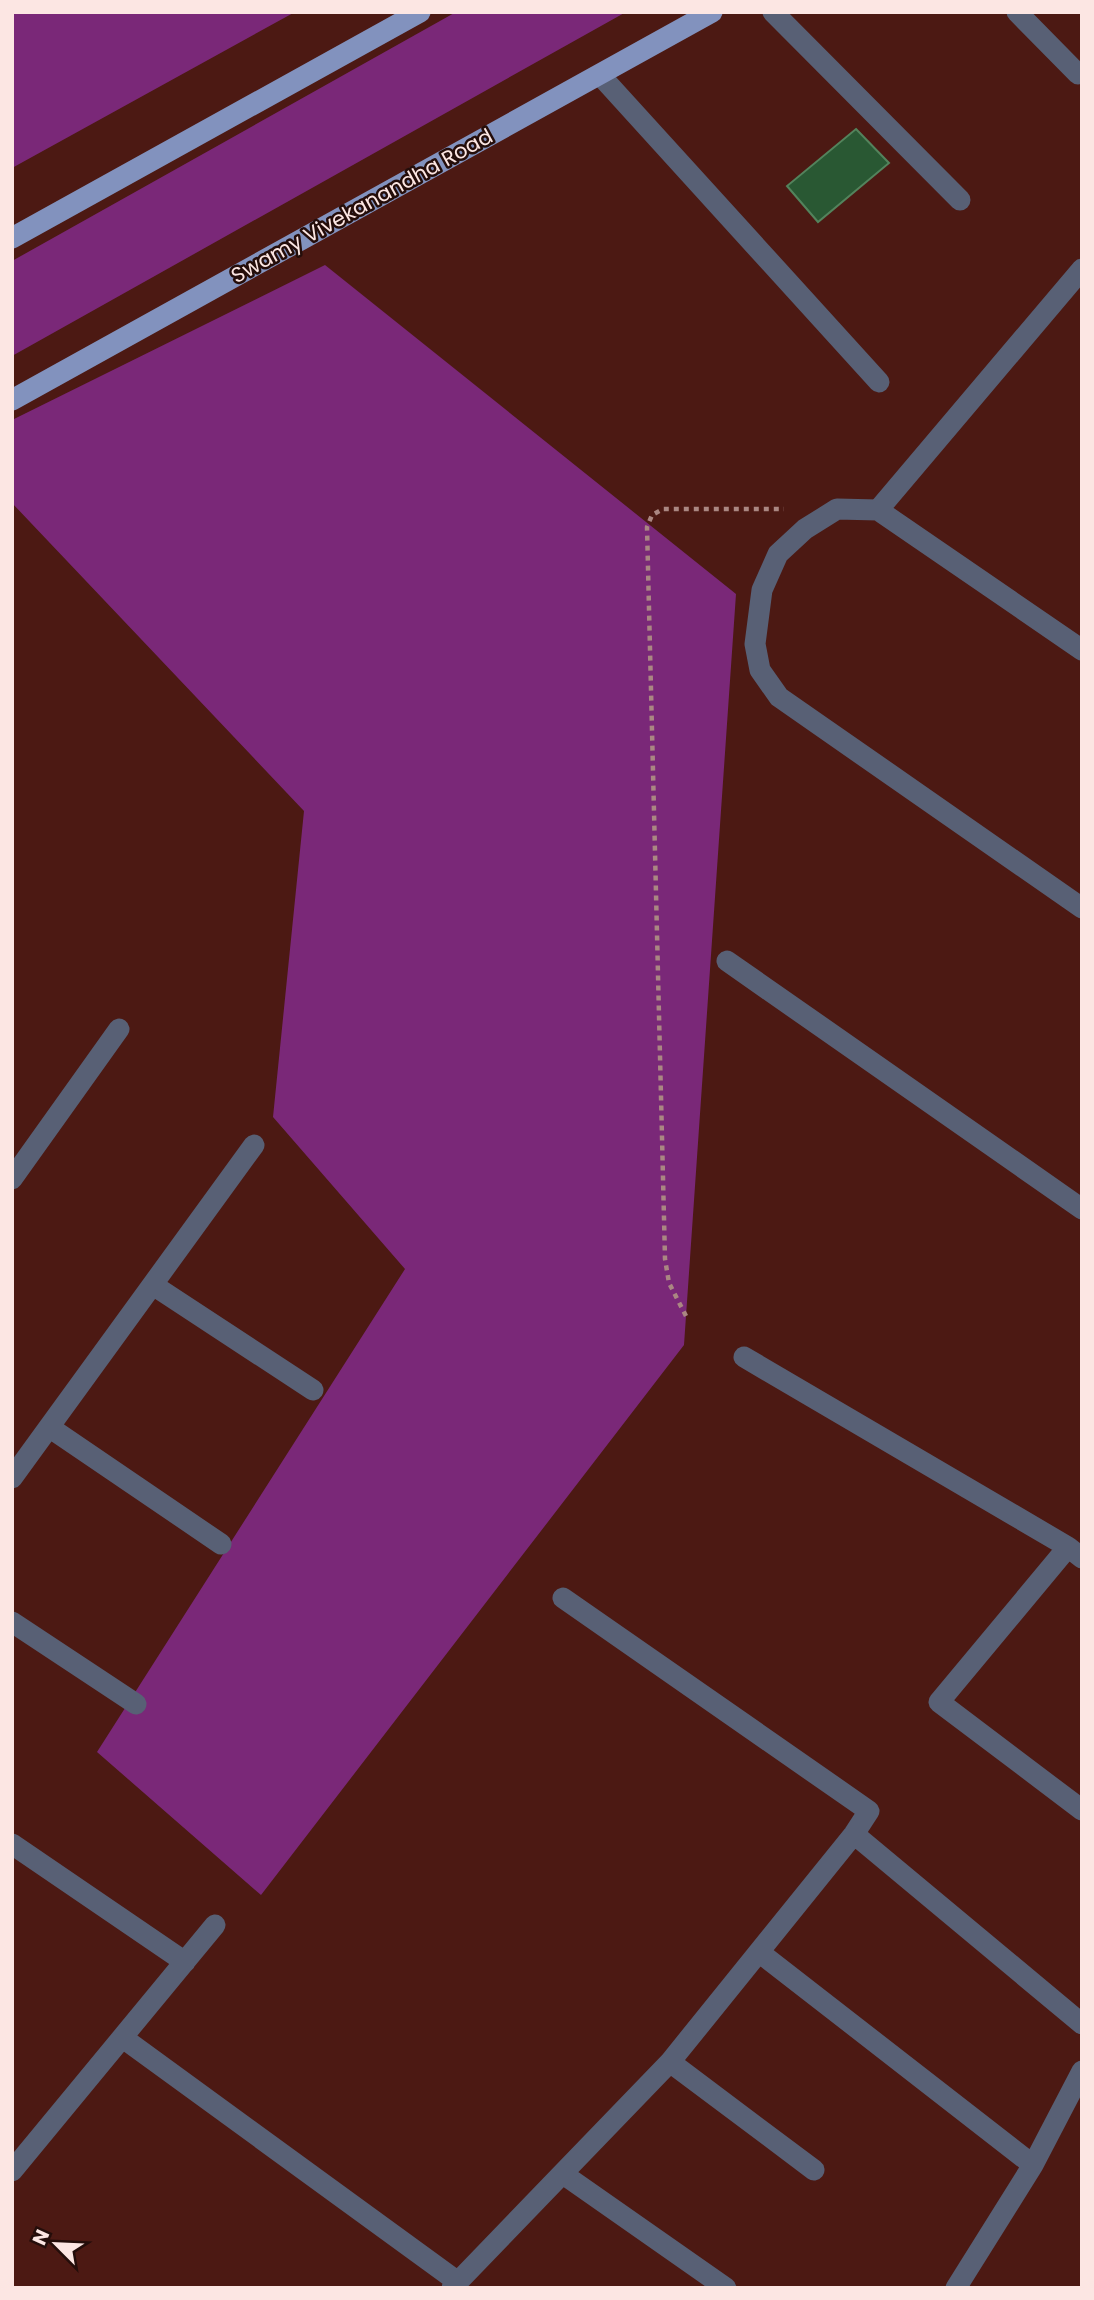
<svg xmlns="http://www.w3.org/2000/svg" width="1094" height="2300" viewBox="0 0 1094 2300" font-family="Poppins,sans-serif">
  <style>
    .green { fill: #7a2878 }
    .building { fill: #295833; stroke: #53835c; stroke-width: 2 }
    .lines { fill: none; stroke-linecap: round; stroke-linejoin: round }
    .path { stroke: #aa8782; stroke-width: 4.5; stroke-dasharray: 5 5; stroke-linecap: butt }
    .minor { stroke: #586075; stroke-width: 21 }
    .major { stroke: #8292be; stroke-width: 21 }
    .labels { text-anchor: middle; stroke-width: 5; stroke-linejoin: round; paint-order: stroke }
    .street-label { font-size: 21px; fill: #fce6e3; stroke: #240d0a }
  </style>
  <rect width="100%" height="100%" fill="#4c1913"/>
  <!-- green -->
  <path class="green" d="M12,12H295L12,168Z
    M456,12H626L12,356V261Z
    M325,265L736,594L684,1345L261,1895L97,1752L405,1269L273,1117L304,811L12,503V420Z"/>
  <!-- building -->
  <path class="building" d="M856,129L889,163L818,222L787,186Z"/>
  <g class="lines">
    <!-- path -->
    <path class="path" d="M686,1316L669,1283L665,1259L647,527L652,515L663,509H784"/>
    <!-- minor -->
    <path class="minor" d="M773,12L960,200
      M1017,12L1078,74
      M600,75L879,382
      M1082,269L878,510L1082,650
      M878,510L837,509L805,529L778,554L762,590L755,644L760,670L779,697L1082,908
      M727,961L1082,1209
      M12,1179L119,1029
      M153,1285L313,1390
      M744,1357L1068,1547L1082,1558
      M49,1427L221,1544
      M12,1478L254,1145
      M1068,1547L939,1702L1082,1810
      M12,1622L136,1704
      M854,1834L1082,2024
      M12,1844L185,1962
      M759,1952L1033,2165
      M123,2038L458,2282
      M670,2062L814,2170
      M12,2171L215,1925
      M563,2174L726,2288
      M452,2288L670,2062L854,1834L869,1811L563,1598
      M956,2288L1033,2165L1082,2071"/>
    <!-- major -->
    <path class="major" d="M12,238L420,12
      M12,400L712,12"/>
  </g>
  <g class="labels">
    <!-- street labels -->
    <g class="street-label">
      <text transform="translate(362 206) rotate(-29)" y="7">Swamy Vivekanandha Road</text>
    </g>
  </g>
  <!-- border -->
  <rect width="1094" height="2300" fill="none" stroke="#fce6e3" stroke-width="28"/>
  <!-- north arrow -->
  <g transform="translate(56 2244) rotate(294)" stroke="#240d0a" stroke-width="5" paint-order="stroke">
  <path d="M0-5L12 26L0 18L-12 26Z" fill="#fce6e3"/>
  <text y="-10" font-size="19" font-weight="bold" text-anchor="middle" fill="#fce6e3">N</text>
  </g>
</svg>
